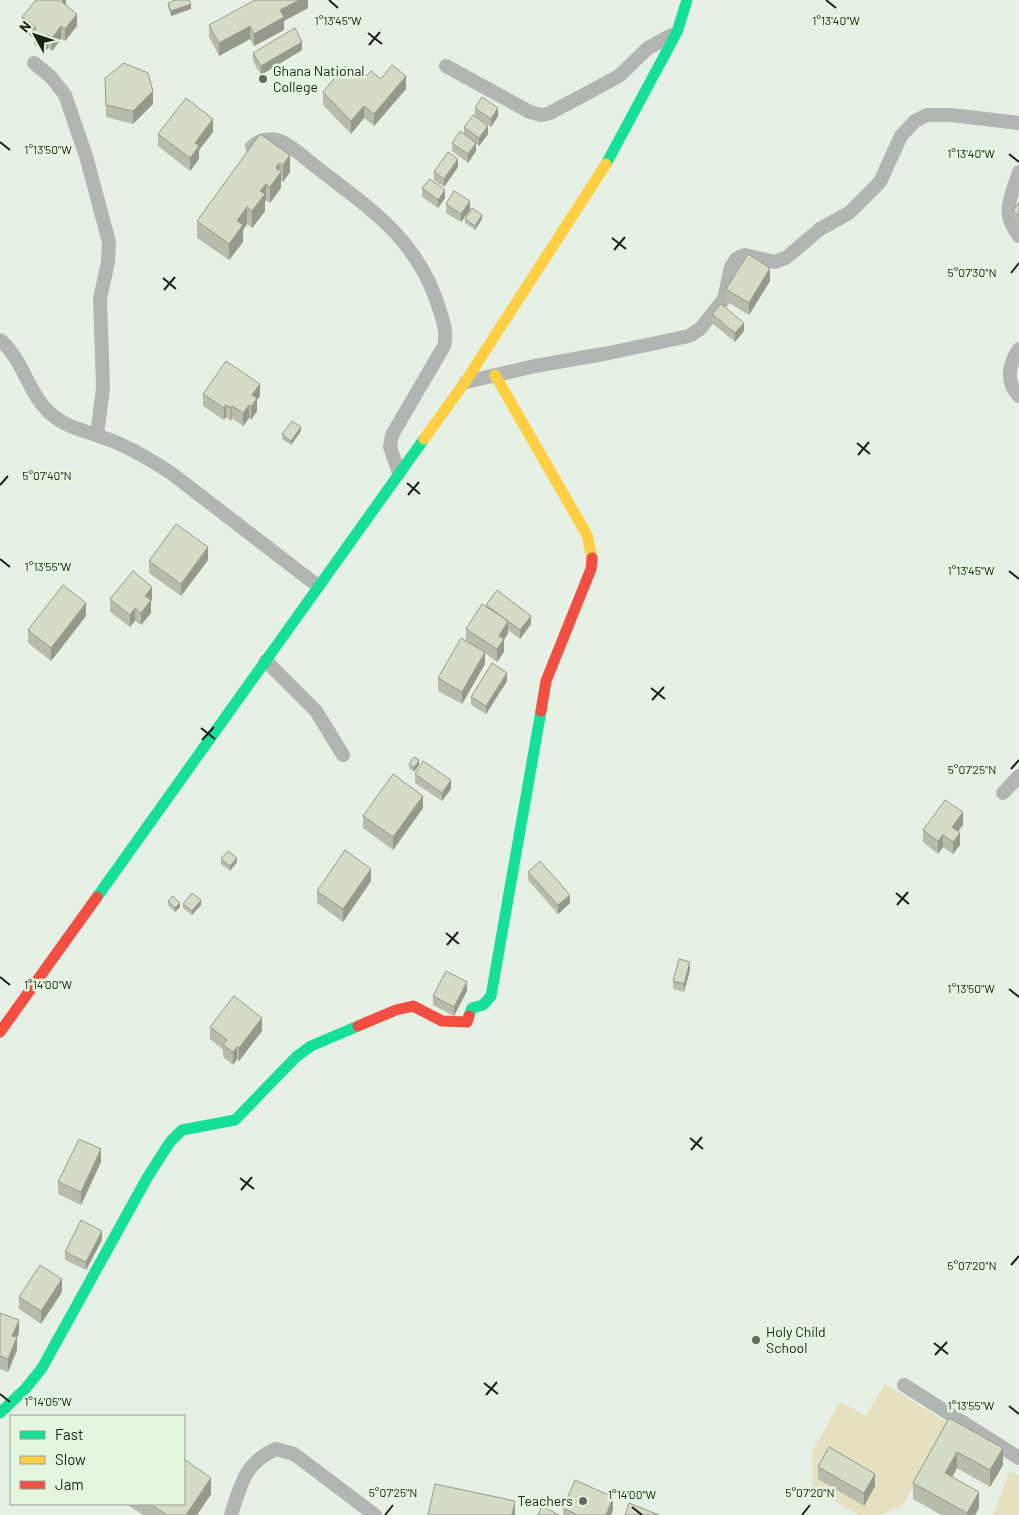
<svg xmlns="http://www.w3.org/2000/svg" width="1019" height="1515" viewBox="0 0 1019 1515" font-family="Barlow,sans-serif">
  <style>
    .green { fill: #e5e1c0 }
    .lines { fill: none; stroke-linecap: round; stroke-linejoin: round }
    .street { stroke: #b2b6b3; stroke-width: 14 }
    .fast { stroke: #16e098; stroke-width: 11 }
    .slow { stroke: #ffcf43; stroke-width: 11 }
    .jam { stroke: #f24e42; stroke-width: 11 }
    .wall { fill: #b7bdaa }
    .shaded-wall { fill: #959a8b }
    .building { fill: #d5dcc6; stroke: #959a8b }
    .ticks { fill: none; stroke: #1c2219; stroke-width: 2 }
    .poi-dot { fill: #636a60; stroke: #e5f6de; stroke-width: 2 }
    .labels { text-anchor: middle; stroke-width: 5; stroke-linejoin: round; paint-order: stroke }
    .poi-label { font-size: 14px; fill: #1c2219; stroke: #e5f6de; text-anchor: start }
    .ticks-label { font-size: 12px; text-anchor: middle; fill: #1c2219; stroke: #e5f6de; stroke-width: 5; stroke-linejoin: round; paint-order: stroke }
  </style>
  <rect width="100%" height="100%" fill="#e7f0e4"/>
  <!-- green -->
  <path class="green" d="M885,1384L949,1424L903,1505L882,1515H859L813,1489L812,1452L840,1402L866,1416Z
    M1010,1471L1019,1475V1515H993Z"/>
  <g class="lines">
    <!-- street -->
    <path class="street" d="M34,63L51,77L65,95L86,156L109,242L108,262L100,299L103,388L97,435
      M446,66L530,112L541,115L550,113L619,76L648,48L672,35
      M252,147C258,140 271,137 280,141C294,147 308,161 320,170C372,210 415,238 437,302C442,318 448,331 444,346L392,435L390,447L399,473
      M1019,172C1011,198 1000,212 1019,236
      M0,340C23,359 28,393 50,413C66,428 90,432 110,440C131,448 151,460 171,473L318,586
      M1019,349C1009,364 1005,382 1019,396
      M466,382L535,366L609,353L689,336L700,329L724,299L731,267L736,259L745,255L775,262L787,257L820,229L849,213L880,182L901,136L915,121L927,115H951L1019,123
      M266,661L316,711L343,755
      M1003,793L1019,776
      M904,1385L1019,1458
      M231,1515C241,1485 244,1463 276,1449L294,1454L375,1515"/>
    <!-- fast -->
    <path class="fast" d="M606,164L677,32L687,0
      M97,897L424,439
      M469,1016L472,1008L483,1005L491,996L541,711
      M0,1413L26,1388L42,1368L147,1178L170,1142L182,1130L235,1120L296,1057L311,1046L358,1026"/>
    <!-- slow -->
    <path class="slow" d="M495,375L587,535L592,558
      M424,439L465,382L606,164"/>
    <!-- jam -->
    <path class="jam" d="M541,711L546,681L591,569L592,558
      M358,1026L396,1010L413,1006L442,1021L467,1022L469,1016
      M0,1032L97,897"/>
  </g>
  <!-- wall -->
  <path class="wall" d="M66,0V5L77,26L65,41L61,39L52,51L48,48L44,52L34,44V39L22,29V17Z
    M308,0V8L284,21V30L254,46L250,39L219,56L209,37V25Z
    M168,3L191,9L171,16L168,7Z
    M302,50L261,75L253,61V53Z
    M356,75L381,79L406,89L374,126L364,118L351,134L323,105V92Z
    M105,78L153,104L133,124L106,117Z
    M475,108L498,116L491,127L477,118L488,134L479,146L476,144V151L468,163L452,151V143L464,134V127L475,116Z
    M213,132L199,150V159L190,171L158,146V134Z
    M260,134L290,172L283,182L281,181V188L270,203L266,200L265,202V211L252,228L247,224L243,230V242L229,260L197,238V221Z
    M458,167L444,187L434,180V172Z
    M422,188L445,198L438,208L422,197Z
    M1019,202V224L1013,220V211Z
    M446,204L470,210L461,222L446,213Z
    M465,219H482L475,230L465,223Z
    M770,281L749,315L726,301V289Z
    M712,314L744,331L735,342L712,323Z
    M203,394L260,396L257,400V411L251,420L249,418L243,426L232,418L231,421L226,417L224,420L203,406Z
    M301,431L291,445L282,439V434Z
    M208,560L181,596L149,573V561Z
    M110,599H152L151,601V613L141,625L135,621L130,627L110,612Z
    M486,605L531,624L520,639L508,630V633L504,640V652L497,662L485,653V664L462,704L438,691V678L466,641V629Z
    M86,616L51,661L28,643V630Z
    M507,681L486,714L471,705V697Z
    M409,764L419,765L414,772L409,768Z
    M415,774L451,789L442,801L415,783Z
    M423,808L393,850L363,828V816Z
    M963,825L958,831L960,845L953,854L943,847L938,854L923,842V830Z
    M221,859L237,862L230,871L221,864Z
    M528,872L570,903L558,914L528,880Z
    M371,881L343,922L317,903V891Z
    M168,901L180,907L175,912L168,905Z
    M183,904L201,905L192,915L183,908Z
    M690,970L684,992L673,989V981Z
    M467,991L454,1016L433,1005V996Z
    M210,1027L262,1031L239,1061L237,1059L233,1065L223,1057V1050L210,1039Z
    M101,1162L81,1205L58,1194V1182Z
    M102,1240L86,1270L65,1260V1252Z
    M62,1292L41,1324L19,1309V1297Z
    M0,1313L19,1333L17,1337V1350L8,1372L0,1369Z
    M949,1418L1003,1465L990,1487L957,1468L952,1477L979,1508L975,1515H941L913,1499V1483Z
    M818,1467L875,1486L864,1506L818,1479Z
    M211,1494L197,1515H143L126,1504H184Z
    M563,1508L613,1510L611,1515H563Z"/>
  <!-- shaded-wall -->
  <path class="shaded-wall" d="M64,0H66V10L62,2Z
    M299,0H308V8L284,21V30L254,46V34L280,10Z
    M191,4V9L171,16V11Z
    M77,14V26L65,41V29Z
    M61,26V39L52,51V38Z
    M250,26V39L219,56V43Z
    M48,35V48L44,52V39Z
    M302,42V50L261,75V66Z
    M406,76V89L374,126V114Z
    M153,91V104L133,124V111Z
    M364,106V118L351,134V121Z
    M498,108V116L491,127V119Z
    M213,119V132L199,150V159L190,171V158L195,143Z
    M488,126V134L479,146V138Z
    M476,143V151L468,163V154Z
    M290,155V172L283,182V165Z
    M458,159V167L444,187V179Z
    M279,163V174L281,172V188L270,203V187L276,168Z
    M266,184V200L265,202V211L252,228V211L260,191Z
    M445,190V198L438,208V200Z
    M470,201V210L461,222V214Z
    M247,207V224L243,230V242L229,260V244L237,221Z
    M482,215V219L475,230V226Z
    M770,268V281L749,315V303Z
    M744,323V331L735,342V333Z
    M260,384V396L257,400V411L251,420L252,395Z
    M226,405V417L224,420V408Z
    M249,405V418L243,426V413Z
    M232,406V418L231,421V408Z
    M301,427V431L291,445V441Z
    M208,547V560L181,596V584Z
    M152,587V599L151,601V613L141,625V613L145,596Z
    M86,603V616L51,661V648Z
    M135,608V621L130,627V615Z
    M531,616V624L520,639V630Z
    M508,621V633L504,640V652L497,662V649L499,636Z
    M485,652V664L462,704V692Z
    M507,673V681L486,714V706Z
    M419,760V765L414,772V768Z
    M451,780V789L442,801V793Z
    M423,796V808L393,850V837Z
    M963,812V825L952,839V827Z
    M960,833V845L953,854V842Z
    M943,835V847L938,854V841Z
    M237,858V862L230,871V866Z
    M371,869V881L343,922V909Z
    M570,895V903L558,914V905Z
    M201,900V905L192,915V911Z
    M180,903V907L175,912V908Z
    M690,962V970L684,992V984Z
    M467,982V991L454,1016V1007Z
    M262,1018V1031L239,1061V1048Z
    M237,1047V1059L233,1065V1052Z
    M101,1149V1162L81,1205V1192Z
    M102,1231V1240L86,1270V1262Z
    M62,1279V1292L41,1324V1311Z
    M19,1320V1333L12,1348V1336Z
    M17,1337V1350L8,1372V1359Z
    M1003,1448V1465L990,1487V1470Z
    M957,1452V1468L945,1490V1473Z
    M875,1474V1486L864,1506V1493Z
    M211,1478V1494L197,1515H186Z
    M979,1492V1508L975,1515H967V1513Z
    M613,1497V1510L611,1515H606Z
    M515,1501V1515H512Z"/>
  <!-- building -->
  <path class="building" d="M36,0H64L62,2L77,14L65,29L61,26L52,38L48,35L44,39L34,32L36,28L22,17Z
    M176,0H189L191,4L171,11L168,3Z
    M255,0H299L280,10L284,17L254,34L250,26L219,43L209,25Z
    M295,28L302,42L261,66L253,53Z
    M124,63L148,73L153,91L133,111L106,105L105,78Z
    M392,65L406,76L374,114L364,106L351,121L323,92L345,66L356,75L359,70L366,76L371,71L381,79Z
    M482,97L498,108L491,119L475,108Z
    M186,98L213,119L195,143L199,146L190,158L158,134Z
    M473,115L488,126L479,138L464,127Z
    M460,131L476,143L468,154L452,143Z
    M260,134L290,155L283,165L279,163L276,168L281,172L270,187L266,184L260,191L265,194L252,211L247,207L237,221L243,225L229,244L197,221Z
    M448,152L458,159L444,179L434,172Z
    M430,179L445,190L438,200L422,188Z
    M454,191L470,201L461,214L446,204Z
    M1019,202V216L1013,211Z
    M472,208L482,215L475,226L465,219Z
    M748,254L770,268L749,303L726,289Z
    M721,304L744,323L735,333L712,314Z
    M226,361L260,384L252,395L257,398L251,407L249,405L243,413L232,406L231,408L226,405L224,408L203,394Z
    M292,421L301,427L291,441L282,434Z
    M176,524L208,547L181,584L149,561Z
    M133,571L152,587L145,596L151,600L141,613L135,608L130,615L110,599Z
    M63,585L86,603L51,648L28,630Z
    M497,590L531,616L520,630L508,621L486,605Z
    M482,604L508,621L499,636L504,639L497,649L466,629Z
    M461,638L485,652L462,692L438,678Z
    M492,663L507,673L486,706L471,697Z
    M414,757L419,760L414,768L409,764Z
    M423,761L451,780L442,793L415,774Z
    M393,774L423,796L393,837L363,816Z
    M945,800L963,812L952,827L960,833L953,842L943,835L938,841L923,830Z
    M345,850L371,869L343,909L317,891Z
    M228,851L237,858L230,866L221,859Z
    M540,861L570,895L558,905L528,872Z
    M192,893L201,900L192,911L183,904Z
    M173,896L180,903L175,908L168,901Z
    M679,959L690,962L684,984L673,981Z
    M446,971L467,982L454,1007L433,996Z
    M234,996L262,1018L239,1048L237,1047L233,1052L223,1045L227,1040L210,1027Z
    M79,1139L101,1149L81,1192L58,1182Z
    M81,1220L102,1231L86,1262L65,1252Z
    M40,1265L62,1279L41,1311L19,1297Z
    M0,1313L19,1320L12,1336L17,1337L8,1359L0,1356Z
    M949,1418L1003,1448L990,1470L957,1452L945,1473L979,1492L967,1513L913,1483Z
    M829,1447L875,1474L864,1493L818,1467Z
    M184,1459L211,1478L186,1515H167L150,1504H184Z
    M575,1480L613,1497L606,1515H578L563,1508Z
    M435,1484L515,1501L512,1515H428Z
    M629,1503L659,1515H625Z
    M542,1506L559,1515H538Z"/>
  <!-- ticks -->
  <path class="ticks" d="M329,0L338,8M826,0L836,8M368,33L382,44M369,45L380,32M0,142L10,150M1009,154L1019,162M612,238L626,249M614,250L625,237M1011,273L1019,263M163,278L176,289M164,290L175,277M857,443L870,454M858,455L869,442M407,483L420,494M0,485L8,476M408,495L419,482M0,559L10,567M1009,571L1019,579M651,688L665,699M652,700L664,687M201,728L215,739M202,740L214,727M1011,769L1019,760M896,893L909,904M897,905L908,892M446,933L459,944M447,945L458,932M0,977L10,985M1009,989L1019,997M690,1138L703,1149M691,1150L702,1137M240,1178L254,1189M241,1190L252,1177M1011,1265L1019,1256M934,1343L948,1354M935,1355L947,1342M484,1383L498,1394M0,1394L10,1402M486,1395L497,1382M1009,1406L1019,1414M632,1507L642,1515M385,1515L393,1505M802,1515L810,1505"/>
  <!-- markers -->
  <g class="poi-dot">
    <circle cx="263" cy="79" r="5"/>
    <circle cx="756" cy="1340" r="5"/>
    <circle cx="583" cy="1501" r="5"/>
  </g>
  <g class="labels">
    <!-- poi labels -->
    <g class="poi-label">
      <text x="273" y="76">Ghana National<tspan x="273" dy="16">College</tspan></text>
      <text x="766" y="1337">Holy Child<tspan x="766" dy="16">School</tspan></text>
      <text x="573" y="1506" text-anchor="end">Teachers</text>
    </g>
  </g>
  <g class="ticks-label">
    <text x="836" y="25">1°13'40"W</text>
    <text x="338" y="25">1°13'45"W</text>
    <text x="48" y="154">1°13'50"W</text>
    <text x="971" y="158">1°13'40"W</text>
    <text x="972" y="277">5°07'30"N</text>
    <text x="47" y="480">5°07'40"N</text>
    <text x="48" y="571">1°13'55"W</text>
    <text x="971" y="575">1°13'45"W</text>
    <text x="972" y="774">5°07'25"N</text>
    <text x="48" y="989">1°14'00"W</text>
    <text x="971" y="993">1°13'50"W</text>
    <text x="972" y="1270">5°07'20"N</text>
    <text x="48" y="1406">1°14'05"W</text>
    <text x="971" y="1410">1°13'55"W</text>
    <text x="393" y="1497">5°07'25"N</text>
    <text x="810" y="1497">5°07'20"N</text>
    <text x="632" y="1499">1°14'00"W</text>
  </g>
  <!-- legend -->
  <rect x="10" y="1415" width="175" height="90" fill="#e5f6de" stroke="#95a18f"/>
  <rect x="20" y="1431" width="25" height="8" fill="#16e098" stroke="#95a18f"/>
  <text x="55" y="1440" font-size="15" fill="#1c2219">Fast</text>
  <rect x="20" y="1456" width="25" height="8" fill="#ffcf43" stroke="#95a18f"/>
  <text x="55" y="1465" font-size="15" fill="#1c2219">Slow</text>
  <rect x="20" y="1481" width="25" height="8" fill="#f24e42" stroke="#95a18f"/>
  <text x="55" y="1490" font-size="15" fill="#1c2219">Jam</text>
  <!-- north arrow -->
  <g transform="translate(35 35) rotate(310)" stroke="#e5f6de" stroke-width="4" paint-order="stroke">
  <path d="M0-4L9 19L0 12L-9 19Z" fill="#1c2219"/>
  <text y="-8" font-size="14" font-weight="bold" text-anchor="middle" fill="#1c2219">N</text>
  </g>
</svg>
